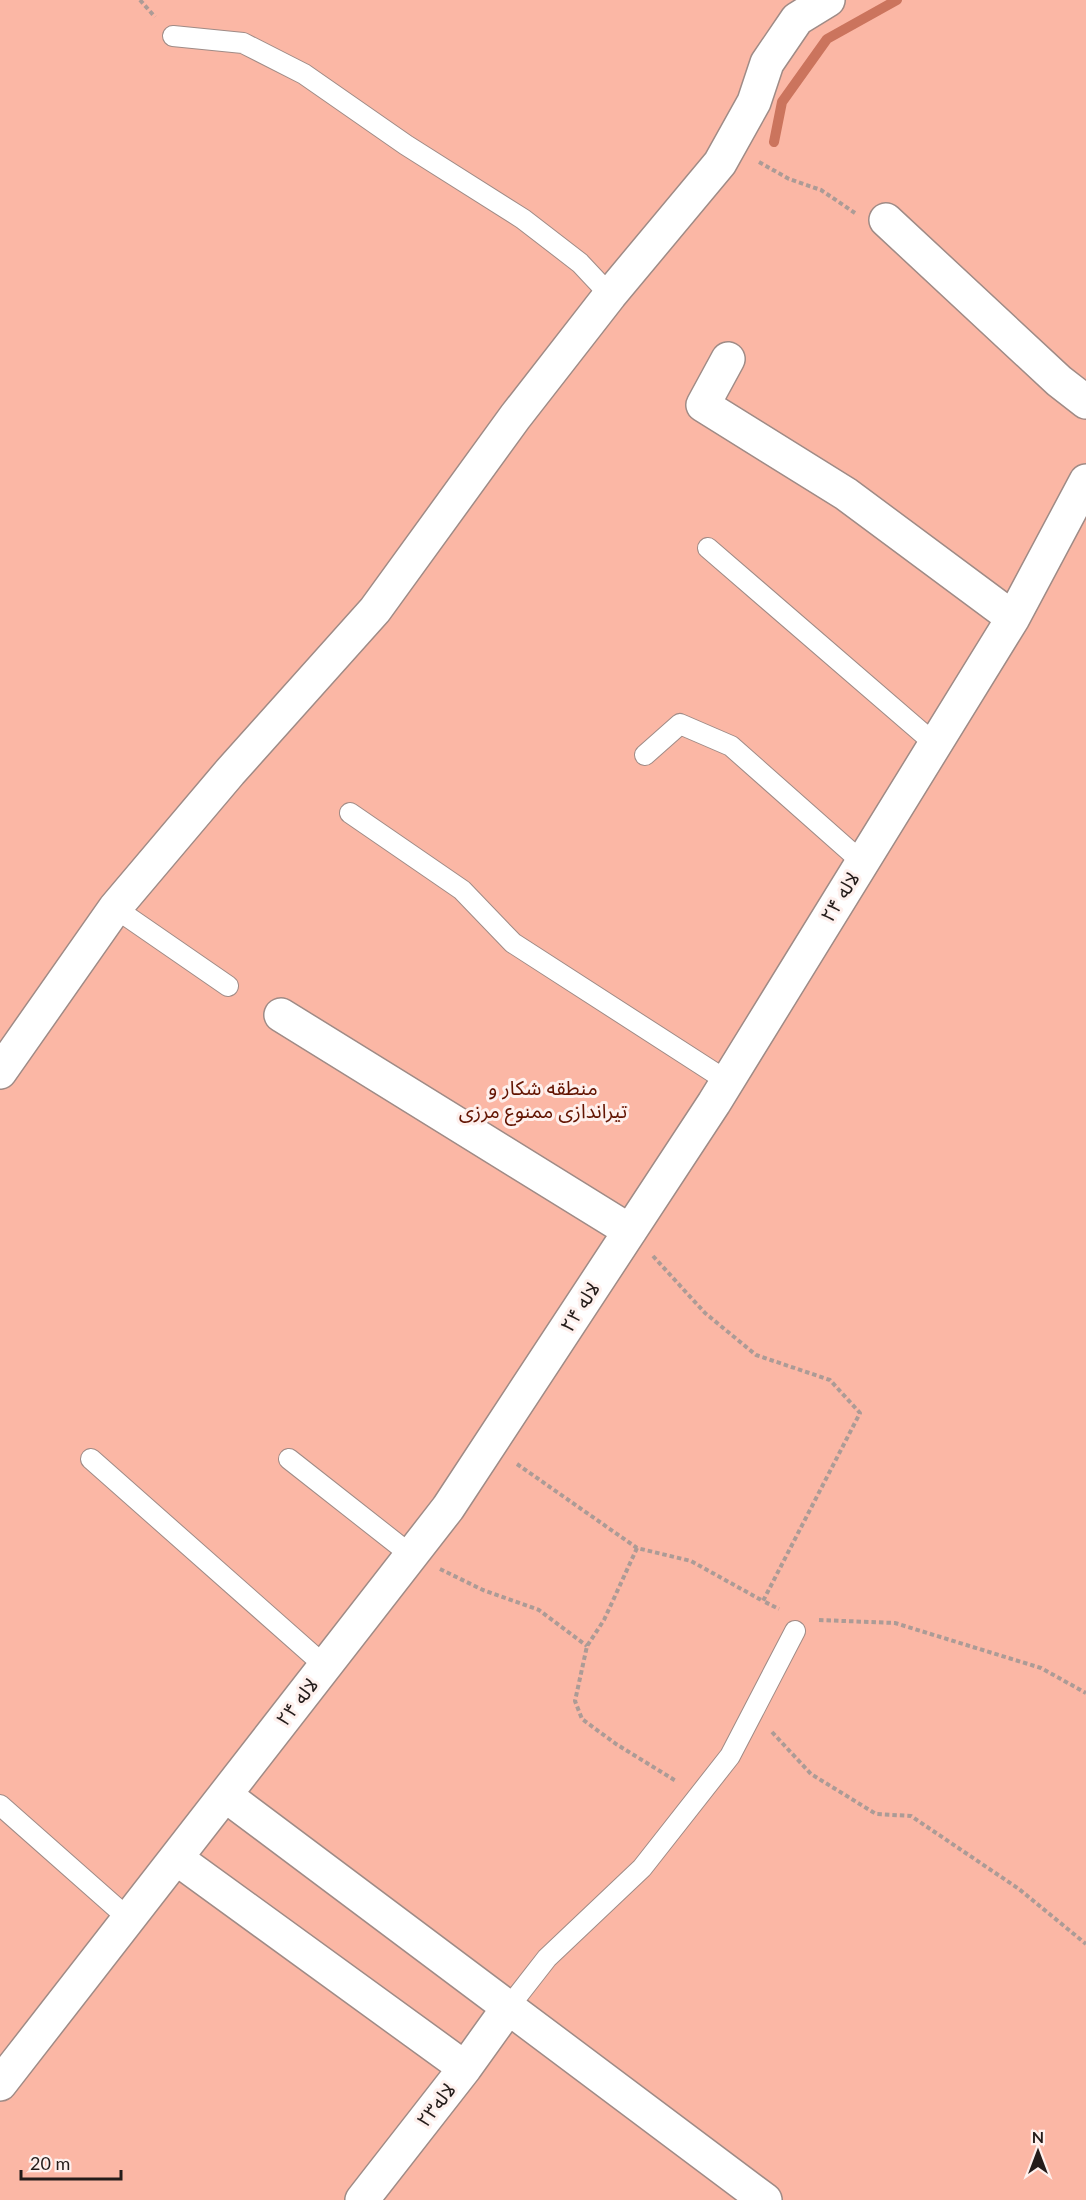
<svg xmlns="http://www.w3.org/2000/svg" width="1086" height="2200" viewBox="0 0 1086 2200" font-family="Lato,'Noto Sans Arabic',sans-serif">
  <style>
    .green { fill: #fbb7a5 }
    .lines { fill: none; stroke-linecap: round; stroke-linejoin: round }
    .stream { stroke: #cb745d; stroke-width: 10 }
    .service-casing { stroke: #9f8b86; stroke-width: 22 }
    .minor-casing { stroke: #9f8b86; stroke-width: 36 }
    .path { stroke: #ac9b96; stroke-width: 4; stroke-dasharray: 4.5 3; stroke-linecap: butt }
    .service { stroke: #fff; stroke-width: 20 }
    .minor { stroke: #fff; stroke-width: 33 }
    .labels { text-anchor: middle; stroke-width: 6; stroke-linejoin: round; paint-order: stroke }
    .street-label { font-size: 20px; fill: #241c1a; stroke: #fef0ed }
    .park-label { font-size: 20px; fill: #621300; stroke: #fef0ed }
  </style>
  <rect width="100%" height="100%" fill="#f7e1db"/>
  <!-- green -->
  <path class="green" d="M0,0H1086V2200H0Z"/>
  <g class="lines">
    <!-- stream -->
    <path class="stream" d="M774,142L782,102L827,39L897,0"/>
    <!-- service casing -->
    <g class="service-casing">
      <path id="service" d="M173,36L243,43L304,74L406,145L523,219L580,263L610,295
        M708,548L935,744
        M645,755L680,724L731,746L862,862
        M350,813L462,890L513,943L727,1081
        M115,908L228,986
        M91,1459L325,1666
        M289,1459L411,1555
        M0,1805L129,1919
        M508,2008L547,1958L642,1868L730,1756L795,1631"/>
    </g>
    <!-- minor casing -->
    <g class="minor-casing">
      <path id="minor" d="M886,220L1059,381L1086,402
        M728,359L703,405L846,494L1013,618
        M281,1015L630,1231
        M0,1072L115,908L230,772L375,610L515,417L610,295L720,163L754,102L767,63L797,19L828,0
        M225,1795L765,2200
        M176,1858L465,2068
        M0,2084L448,1508L714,1103L1013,618L1086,481
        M362,2200L465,2068L508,2008"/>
    </g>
    <!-- path -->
    <path class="path" d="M140,0L155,17
      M759,162L789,179L821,190L855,213
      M653,1256L705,1313L756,1355L830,1380L860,1413L763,1601L779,1609
      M517,1464L637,1548L691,1561L763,1601
      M637,1548L604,1620L587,1646L575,1701L582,1719L616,1744L676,1781
      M440,1569L483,1590L539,1610L587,1646
      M819,1620L895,1623L1041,1668L1086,1693
      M772,1732L811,1774L876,1814L911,1816L1019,1889L1086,1944"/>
    <!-- service -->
    <use href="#service" class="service"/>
    <!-- minor -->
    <use href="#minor" class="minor"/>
  </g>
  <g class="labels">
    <!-- street labels -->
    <g class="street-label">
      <text transform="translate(840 897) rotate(-58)" y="7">لاله ۲۴</text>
      <text transform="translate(580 1307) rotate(-57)" y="7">لاله ۲۴</text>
      <text transform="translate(297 1702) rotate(-52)" y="7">لاله ۲۴</text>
      <text transform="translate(436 2105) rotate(-52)" y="7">لاله۲۳</text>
    </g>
    <!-- park labels -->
    <g class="park-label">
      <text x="543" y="1095">منطقه شکار و<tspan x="543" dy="23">تیراندازی ممنوع مرزی</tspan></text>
    </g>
  </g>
  <!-- north arrow -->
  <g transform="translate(1038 2152)" stroke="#fef0ed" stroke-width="4.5" paint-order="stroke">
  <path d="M0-4.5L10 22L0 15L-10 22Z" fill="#241c1a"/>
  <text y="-9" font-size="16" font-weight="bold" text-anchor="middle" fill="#241c1a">N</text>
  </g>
  <!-- scale -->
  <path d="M21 2170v9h100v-9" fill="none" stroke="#241c1a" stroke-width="3"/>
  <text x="30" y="2170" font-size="18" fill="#241c1a" stroke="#fef0ed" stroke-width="4.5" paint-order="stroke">20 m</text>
</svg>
